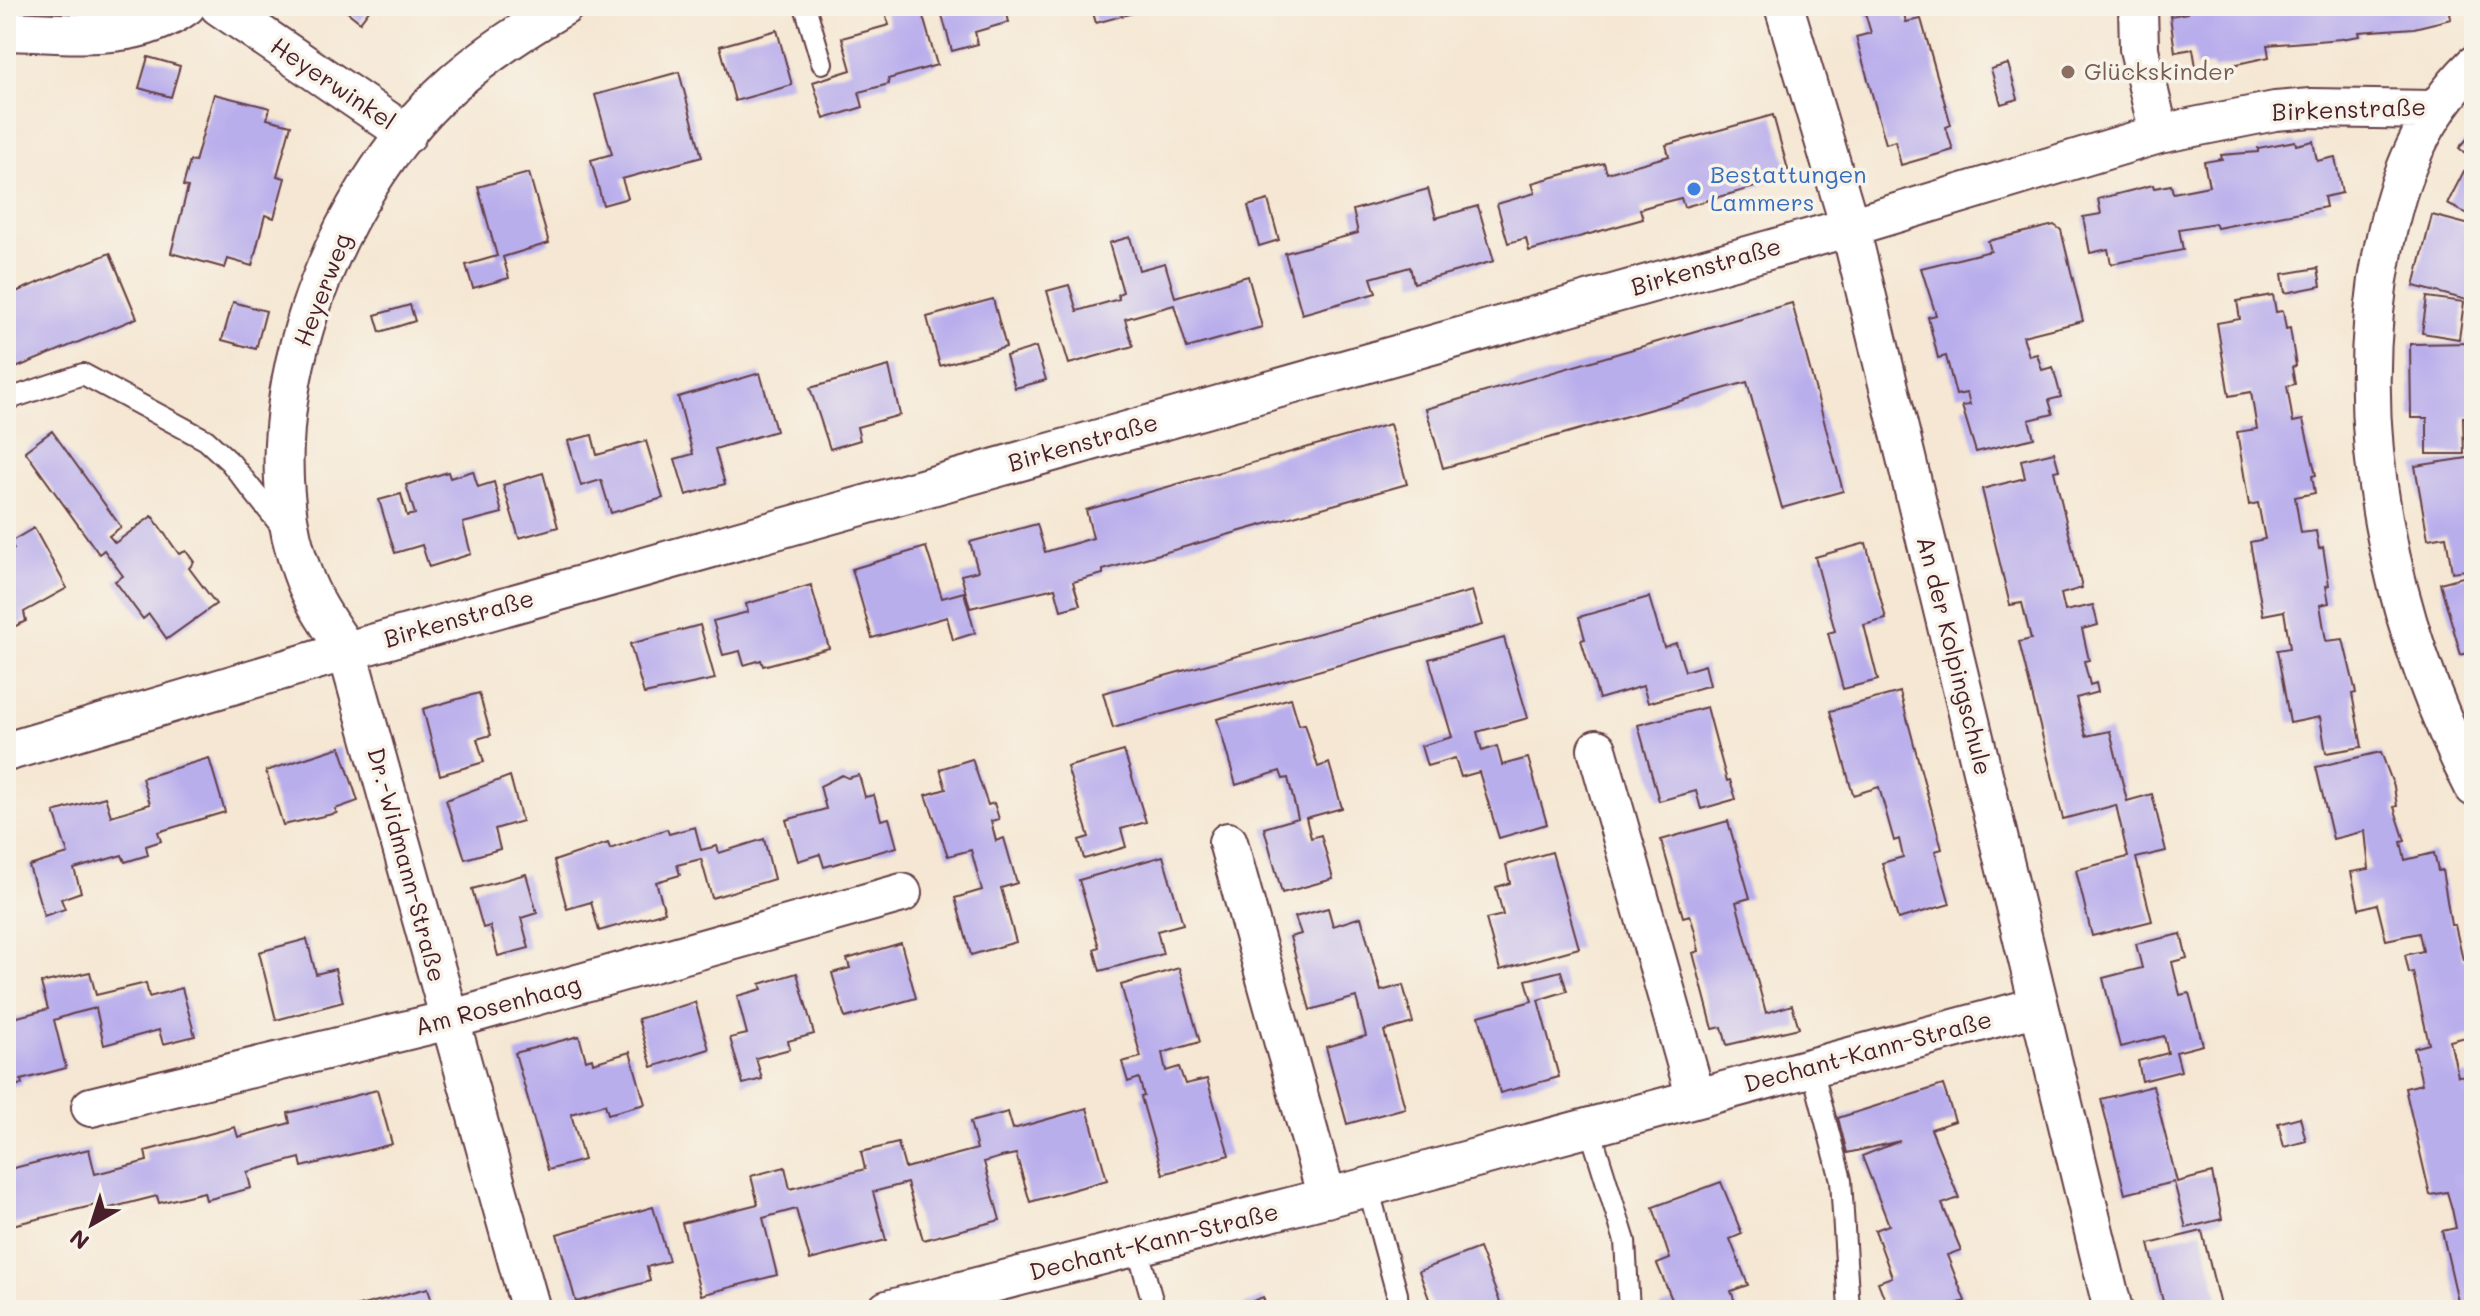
<svg xmlns="http://www.w3.org/2000/svg" width="2480" height="1316" viewBox="0 0 2480 1316" font-family="Mali,sans-serif">
  <style>
    .building { fill: #b9aeec }
    .lines { fill: none; stroke-linecap: round; stroke-linejoin: round }
    .lane-casing { stroke: #643d44; stroke-width: 24 }
    .street-casing { stroke: #643d44; stroke-width: 42 }
    .lane { stroke: #fff; stroke-width: 20 }
    .street { stroke: #fff; stroke-width: 38 }
    .education-dot { fill: #8d6e63; stroke: #f7f3e8; stroke-width: 3 }
    .shop-dot { fill: #3f7fe0; stroke: #f7f3e8; stroke-width: 3 }
    .labels { text-anchor: middle; stroke-width: 7; stroke-linejoin: round; paint-order: stroke }
    .education-label { font-size: 24px; fill: #785e54; stroke: #f7f3e8; text-anchor: start }
    .street-label { font-size: 24px; fill: #4a1f2b; stroke: #f7f3e8 }
    .shop-label { font-size: 24px; fill: #366cbe; stroke: #f7f3e8; text-anchor: start }
  </style>
  <rect width="100%" height="100%" fill="#f7f3e8"/>
  <filter id="ink" filterUnits="userSpaceOnUse"><feTurbulence type="fractalNoise" baseFrequency=".0125" numOctaves="2"/><feDisplacementMap in="SourceGraphic" scale="16" xChannelSelector="R" yChannelSelector="G"/><feConvolveMatrix kernelMatrix="1 2 1 2 8 2 1 2 1" color-interpolation-filters="sRGB"/></filter>
  <filter id="wash" filterUnits="userSpaceOnUse"><feTurbulence type="fractalNoise" baseFrequency=".006" numOctaves="4" result="noise"/><feDisplacementMap in="SourceGraphic" scale="32" xChannelSelector="R" yChannelSelector="G"/><feGaussianBlur stdDeviation="1.8" result="paint"/><feColorMatrix in="noise" values="0 0 0 0 0 0 0 0 0 0 0 0 0 0 0 0 0 1.4 0 .05"/><feComposite in="paint" operator="in"/></filter>
  <g filter="url(#wash)">
    <rect width="100%" height="100%" fill="#f5e7d3"/>
    <g id="blocks">
      <!-- building -->
      <path class="building" d="M340,6H372L360,22Z
        M883,6H920L937,65L888,79L889,84L859,92L863,107L824,119L813,82L851,70L842,38L889,25Z
        M965,6H1018V7L1006,10L1009,22L975,32L978,44L952,51L942,15Z
        M1091,6H1155V7L1096,23Z
        M1863,6H1902L1906,22L1921,19L1951,125L1946,127L1953,150L1901,165L1895,141L1886,144L1856,37L1871,33Z
        M2187,6H2449L2451,19L2414,28L2359,32L2360,36L2341,39L2267,45L2269,57L2214,69L2213,65L2196,67L2193,49L2175,52L2170,16L2188,13Z
        M777,30L792,85L735,101L720,46Z
        M148,57L180,66L171,97L139,88Z
        M2008,64L2018,99L2001,104L1991,69Z
        M679,72L702,157L622,179L628,198L603,205L591,160L612,154L595,95Z
        M214,94L270,108L267,119L291,125L277,176L285,178L274,218L265,215L252,266L228,259L225,268L171,253L188,187L183,186L190,161L195,162Z
        M1773,115L1790,177L1684,207L1681,198L1657,204L1640,209L1643,219L1529,251L1526,238L1508,243L1497,204L1535,193L1532,183L1604,163L1607,173L1669,156L1666,145Z
        M2474,131V161L2459,148Z
        M2295,141L2296,145L2313,141L2317,161L2335,157L2342,193L2324,197L2326,207L2217,228L2215,223L2179,229L2183,250L2111,264L2108,249L2090,253L2083,217L2101,214L2098,199L2153,185L2154,188L2171,185L2173,193L2209,186L2204,162L2222,159L2221,155L2258,152V148Z
        M2464,171L2474,176V217L2447,204Z
        M529,173L549,243L503,257L509,278L473,288L466,265L497,256L478,187Z
        M1428,189L1436,218L1478,206L1494,261L1414,283L1410,267L1371,278L1376,293L1302,314L1285,253L1358,233L1353,210Z
        M1268,200L1279,240L1259,246L1248,206Z
        M2432,215L2474,226V302L2414,286Z
        M2054,225L2061,230L2083,321L2023,336L2029,356L2037,354L2042,370L2053,367L2061,397L2049,400L2053,414L2029,420L2034,438L1976,452L1962,406L1970,405L1967,393L1956,395L1946,356L1938,358L1928,317L1936,315L1921,268L1991,251L1988,241Z
        M1130,237L1139,270L1165,263L1175,297L1248,276L1262,327L1187,348L1174,305L1125,319L1133,346L1069,364L1047,291L1069,285L1077,311L1119,299L1118,294L1123,292L1109,243Z
        M110,253L137,318L6,372V296Z
        M2318,268L2321,286L2285,293L2282,274Z
        M2273,295L2276,312L2283,311L2286,329L2290,328L2296,366L2292,367L2295,384L2287,386L2293,422L2303,420L2316,475L2312,476L2315,493L2295,497L2301,533L2316,531L2319,549L2323,547L2329,585L2326,586L2329,603L2320,605L2326,641L2343,639L2356,693L2352,694L2362,747L2326,753L2320,717L2290,723L2277,650L2290,648L2284,611L2263,615L2250,542L2265,539L2258,503L2249,505L2237,432L2257,429L2251,392L2229,396L2217,323L2240,319L2237,301Z
        M2427,297L2464,302L2459,339L2422,333Z
        M993,299L1006,347L940,366L927,317Z
        M233,302L266,311L256,349L222,340Z
        M1792,303L1843,491L1782,508L1747,382L1443,468L1426,409Z
        M410,305L415,321L380,332L375,315Z
        M2474,343V417H2463L2464,454H2427V418H2411L2410,344Z
        M1036,347L1046,380L1015,388L1006,356Z
        M889,366L900,415L857,427L860,440L830,449L810,388Z
        M760,373L776,431L715,449L725,484L686,495L675,459L693,454L678,397Z
        M1390,424L1407,484L1103,570V574L1073,582L1080,605L1061,610L1055,588L970,608L961,575L978,571L970,542L1037,524L1045,552L1093,538L1086,510Z
        M52,431L121,527L109,536L115,543L152,516L179,554L186,551L194,562L189,568L216,604L167,639L149,614L143,619L115,581L123,576L104,550L99,554L25,451Z
        M592,435L597,455L646,441L663,498L611,513L601,480L581,486L568,441Z
        M2054,452L2059,470L2054,471L2082,588L2061,594L2065,611L2093,605L2098,625L2082,629L2089,660L2084,661L2090,685L2096,683L2098,692L2076,698L2086,736L2110,731L2127,801L2152,794L2166,851L2136,858L2152,921L2092,936L2076,870L2128,857L2116,805L2063,819L2019,642L2031,639L2022,603L2010,605L1982,489L2025,478L2021,460Z
        M2474,457V569L2452,572L2446,536L2428,539L2415,466Z
        M473,471L478,487L494,482L502,513L463,523L471,554L429,567L422,545L395,553L379,500L401,494L407,516L415,514L406,485L448,472L450,478Z
        M543,473L558,527L519,538L503,485Z
        M34,528L67,588L24,612L26,621L16,626L6,622V554L14,549L10,542Z
        M1866,543L1886,619L1864,625L1878,680L1843,689L1828,633L1835,631L1815,557Z
        M926,547L942,598L964,592L975,633L953,640L947,617L872,638L852,569Z
        M2474,574V651L2461,655L2440,583Z
        M811,585L829,648L763,666L761,660L744,665L740,651L723,655L713,621L748,612L746,604Z
        M1472,591L1482,625L1113,728L1103,693Z
        M1649,597L1664,647L1676,643L1685,671L1705,665L1710,685L1648,703L1643,686L1599,699L1581,640L1585,639L1579,617Z
        M700,625L715,679L644,694L630,644Z
        M1504,638L1528,718L1477,732L1482,751L1497,746L1502,765L1528,758L1547,824L1499,838L1479,772L1461,777L1455,758L1427,766L1421,746L1452,737L1429,659Z
        M1900,692L1942,849L1935,851L1950,904L1898,919L1882,863L1903,857L1899,839L1894,841L1879,787L1853,795L1830,711Z
        M479,693L491,735L477,739L484,762L440,775L423,709Z
        M1291,698L1299,725L1305,724L1318,767L1329,763L1342,808L1306,818L1311,838L1321,835L1333,879L1282,893L1264,828L1298,818L1288,778L1283,779L1280,771L1236,785L1217,719Z
        M1707,707L1727,781L1730,780L1736,799L1701,809L1696,791L1659,801L1638,725Z
        M340,747L358,801L335,809L337,813L283,825L266,771Z
        M1124,751L1146,822L1121,829L1126,847L1084,859L1079,840L1089,837L1067,767Z
        M2381,752L2394,787L2397,806L2394,807L2405,841L2401,842L2405,860L2434,853L2438,871L2442,870L2451,925H2455L2463,960L2474,958V1035L2450,1041L2458,1076L2474,1075V1310H2460L2442,1231L2456,1228L2452,1209L2447,1192L2430,1195L2405,1088L2422,1084L2414,1048L2429,1044L2413,972L2409,973L2405,955L2423,951L2419,933L2386,940L2377,904L2359,909L2351,872L2369,869L2365,831L2333,839L2316,767Z
        M209,758L225,812L158,832L161,841L146,846L148,855L125,862L122,855L74,869L81,892L61,899L65,909L44,916L29,866L68,854L54,812L105,797L111,816L150,804L142,778Z
        M972,759L988,805L994,803L999,819L991,821L996,841L1004,838L1017,883L1001,888L1016,942L971,955L955,898L982,890L971,850L948,856L926,795L946,789L940,769Z
        M842,775L848,778L859,775L865,797L874,795L881,820L889,818L897,847L824,867L820,854L798,861L786,820L826,809L820,786Z
        M510,776L522,821L495,829L500,849L465,859L446,800Z
        M1728,821L1750,898L1736,902L1766,1013L1792,1005L1799,1028L1727,1045L1722,1027L1713,1029L1693,953L1699,951L1695,932L1690,915L1683,917L1661,840Z
        M695,827L701,850L717,846L719,853L764,839L774,879L712,898L701,859L677,865L680,875L656,882L665,912L599,931L591,902L567,909L554,861L608,843L610,849L667,829L669,834Z
        M1552,852L1579,948L1500,970L1486,919L1503,915L1496,887L1510,883L1506,865Z
        M1163,856L1183,924L1157,931L1163,954L1100,971L1094,949L1099,947L1079,880Z
        M526,874L537,913L521,918L529,948L498,956L490,926L483,928L472,889Z
        M1328,908L1333,926L1361,917L1381,991L1403,985L1413,1023L1384,1031L1405,1108L1347,1124L1326,1047L1366,1036L1356,997L1310,1010L1290,937L1301,934L1295,917Z
        M2181,934L2187,958L2172,962L2180,995L2189,993L2203,1045L2176,1052L2181,1071L2142,1081L2138,1061L2168,1053L2164,1036L2120,1047L2103,978L2142,968L2136,944Z
        M307,939L316,974L335,969L343,1002L276,1020L259,952Z
        M901,943L916,998L845,1018L832,973L850,968L847,959Z
        M1179,968L1200,1042L1162,1053L1166,1071L1179,1067L1185,1084L1207,1079L1229,1155L1163,1174L1141,1097L1144,1096L1139,1078L1128,1082L1122,1062L1141,1057L1121,985Z
        M1561,971L1567,991L1538,1000L1559,1077L1500,1093L1479,1016L1532,1001L1526,980Z
        M90,972L96,995L146,983L149,997L182,988L195,1036L163,1044L159,1030L104,1045L96,1008L72,1014L54,1020L66,1068L21,1080L22,1084L6,1088V1020L48,1009L41,983Z
        M797,973L814,1034L788,1041L790,1049L756,1058L762,1079L743,1084L730,1038L747,1034L737,996L762,989L760,984Z
        M695,1002L709,1049L652,1067L638,1019Z
        M579,1036L586,1060L592,1058L593,1063L630,1052L645,1104L608,1114L605,1104L571,1114L584,1160L548,1170L515,1053Z
        M1943,1085L1955,1121L1931,1129L1959,1198L1942,1204L1961,1250L1947,1255L1965,1301L1951,1306L1952,1310H1889L1878,1282L1892,1277L1875,1230L1889,1225L1862,1156L1900,1141L1847,1153L1838,1118Z
        M2153,1086L2177,1182L2212,1173L2222,1219L2186,1228L2174,1182L2125,1194L2101,1099Z
        M377,1090L392,1144L302,1167L300,1158L247,1172L251,1188L206,1200L204,1192L159,1203L157,1196L102,1210L100,1204L12,1225L6,1201V1170L89,1149L95,1174L147,1161L145,1151L235,1127L238,1137L290,1123L288,1113Z
        M1087,1108L1107,1180L1030,1202L1016,1154L1001,1157L984,1162L1000,1220L923,1240L907,1183L873,1192L886,1240L810,1260L796,1209L763,1218L777,1275L701,1295L682,1223L758,1204L751,1176L785,1167L790,1189L865,1169L861,1152L898,1143L905,1168L977,1149L970,1122L1008,1112L1013,1129Z
        M2300,1117L2306,1141L2284,1147L2278,1123Z
        M1721,1182L1742,1234L1730,1239L1748,1285L1731,1291L1738,1310H1661L1660,1307L1673,1302L1657,1264L1670,1259L1653,1207Z
        M653,1207L669,1261L647,1267L650,1281L576,1302L557,1234Z
        M2202,1231L2221,1310H2165L2149,1244Z
        M1479,1248L1503,1310H1433L1419,1271Z
        M428,1288L434,1310H347V1309Z
        M1263,1297L1267,1310H1230Z"/>
    </g>
  </g>
  <g filter="url(#ink)">
    <use href="#blocks" fill-opacity="0" stroke="#643d44" stroke-width="2"/>
    <g class="lines">
      <!-- lane casing -->
      <g class="lane-casing">
        <path id="lane" d="M805,6L822,63
          M6,400L83,374L206,440L230,462L285,531
          M1812,1068L1841,1180L1849,1310
          M1590,1129L1625,1241L1629,1310
          M1368,1187L1397,1294L1398,1310
          M1137,1247L1155,1310"/>
      </g>
      <!-- street casing -->
      <g class="street-casing">
        <path id="street" d="M219,6L407,134
          M1784,6L1850,227L2113,1310
          M2138,6L2139,49L2159,134
          M6,31C67,32 134,44 186,6
          M2474,65C2422,116 2398,176 2384,246C2347,428 2391,624 2474,787
          M1597,749L1696,1098
          M6,752L347,651L1850,227L2159,134L2275,111L2312,108L2434,110
          M1228,842L1327,1198
          M91,1107L449,1020L902,893
          M531,1310L347,651C330,626 312,601 302,572C244,415 331,194 450,86C484,55 525,29 564,6
          M887,1310L1368,1187L2039,1006"/>
      </g>
      <!-- lane -->
      <use href="#lane" class="lane"/>
      <!-- street -->
      <use href="#street" class="street"/>
    </g>
  </g>
  <!-- markers -->
  <circle class="education-dot" cx="2068" cy="72" r="8"/>
  <circle class="shop-dot" cx="1694" cy="189" r="8"/>
  <g class="labels">
    <!-- education labels -->
    <g class="education-label">
      <text x="2084" y="80">Glückskinder</text>
    </g>
    <!-- street labels -->
    <g class="street-label">
      <text transform="translate(333 84) rotate(34)" y="8">Heyerwinkel</text>
      <text transform="translate(2349 110) rotate(-2)" y="8">Birkenstraße</text>
      <text transform="translate(1706 267) rotate(-16)" y="8">Birkenstraße</text>
      <text transform="translate(323 290) rotate(-69)" y="8">Heyerweg</text>
      <text transform="translate(1083 443) rotate(-16)" y="8">Birkenstraße</text>
      <text transform="translate(459 619) rotate(-16)" y="8">Birkenstraße</text>
      <text transform="translate(1954 656) rotate(76)" y="8">An der Kolpingschule</text>
      <text transform="translate(406 865) rotate(75)" y="8">Dr.-Widmann-Straße</text>
      <text transform="translate(498 1006) rotate(-15)" y="8">Am Rosenhaag</text>
      <text transform="translate(1868 1052) rotate(-15)" y="8">Dechant-Kann-Straße</text>
      <text transform="translate(1154 1242) rotate(-14)" y="8">Dechant-Kann-Straße</text>
    </g>
    <!-- shop labels -->
    <g class="shop-label">
      <text x="1710" y="183">Bestattungen<tspan x="1710" dy="28">Lammers</tspan></text>
    </g>
  </g>
  <!-- margin -->
  <rect width="2480" height="1316" fill="none" stroke="#f7f3e8" stroke-width="32"/>
  <!-- north arrow -->
  <g transform="translate(92 1224) rotate(219)" stroke="#f7f3e8" stroke-width="6" paint-order="stroke">
  <path d="M0-6L14 30L0 20L-14 30Z" fill="#4a1f2b"/>
  <text y="-12" font-size="22" font-weight="bold" text-anchor="middle" fill="#4a1f2b">N</text>
  </g>
</svg>
